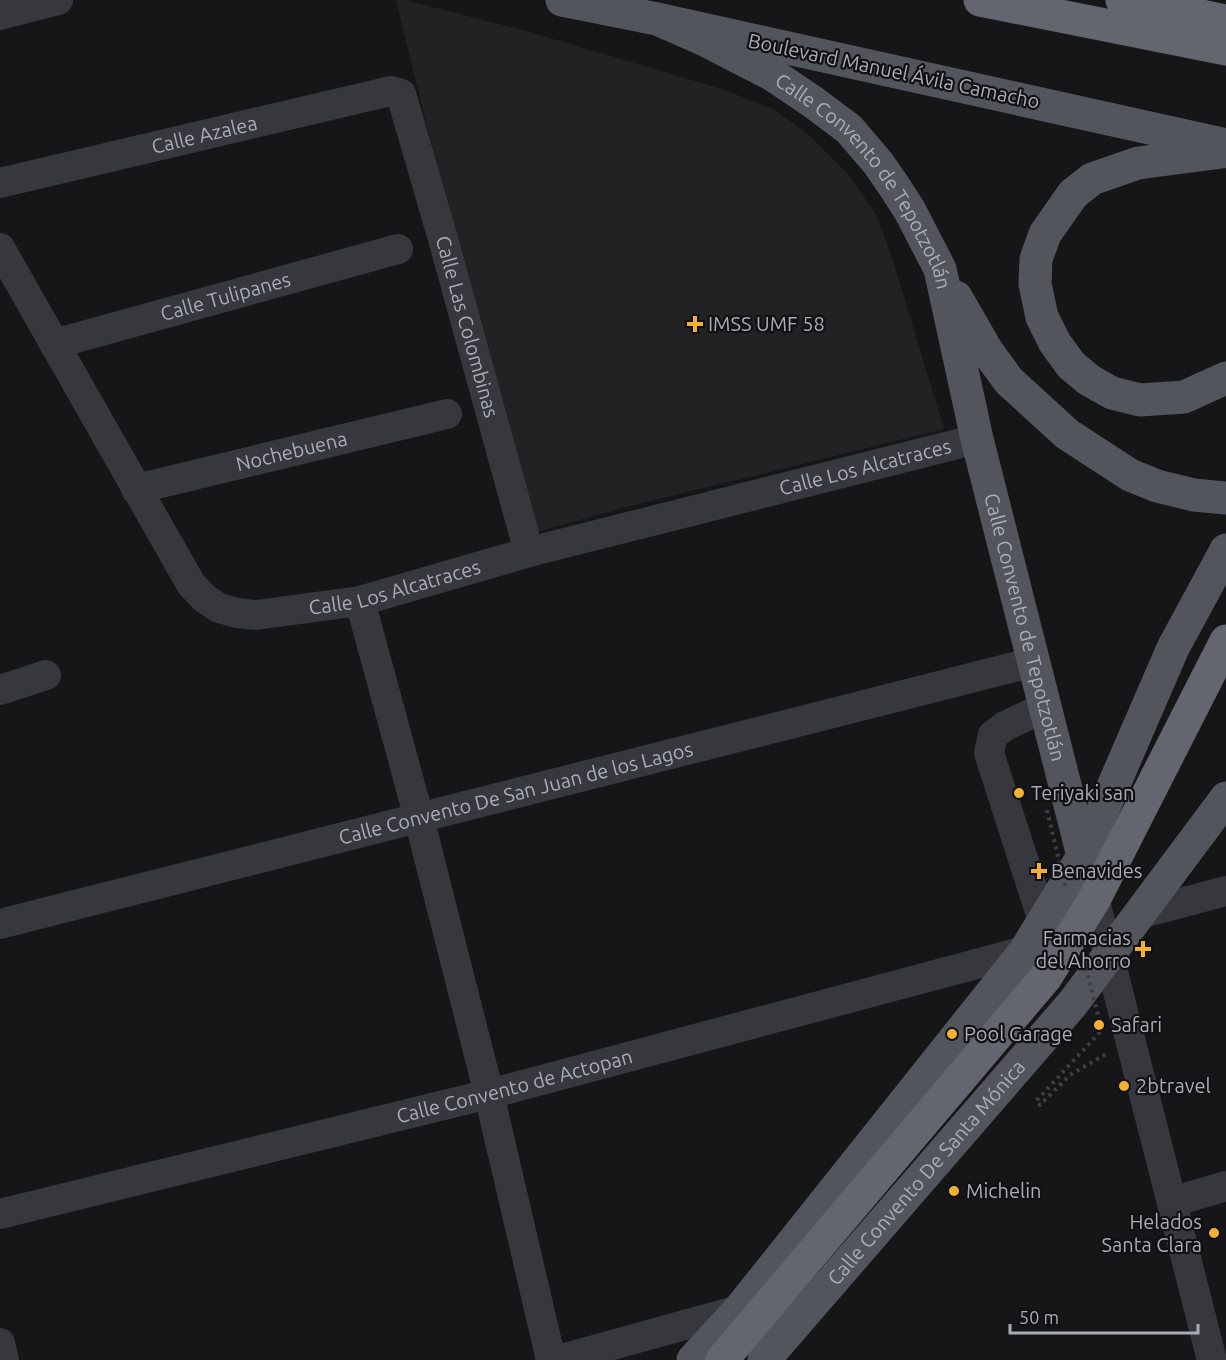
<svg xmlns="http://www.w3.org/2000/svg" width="1226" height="1360" viewBox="0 0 1226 1360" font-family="Ubuntu,sans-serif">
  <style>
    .built { fill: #222225 }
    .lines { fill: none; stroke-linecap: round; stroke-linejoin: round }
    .path { stroke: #3d3f44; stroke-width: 4; stroke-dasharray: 3 4.5; stroke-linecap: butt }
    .minor { stroke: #37383d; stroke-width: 30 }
    .major { stroke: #53555c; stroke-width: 33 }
    .highway { stroke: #63666e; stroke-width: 33 }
    .path-bridge { stroke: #3d3f44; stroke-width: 4; stroke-dasharray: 3 4.5; stroke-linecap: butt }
    .highway-bridge { stroke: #63666e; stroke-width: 33 }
    .poi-dot { fill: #f2b134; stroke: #111113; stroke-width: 2 }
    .labels { text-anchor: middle; stroke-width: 4.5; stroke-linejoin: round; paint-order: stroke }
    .street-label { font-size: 20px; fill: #a8adb8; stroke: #111113 }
    .poi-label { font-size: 20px; fill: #a8adb8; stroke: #111113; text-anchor: start }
  </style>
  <rect width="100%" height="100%" fill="#161618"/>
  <!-- built -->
  <path class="built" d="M396,0H405L526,31L722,89L773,109L808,134L848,174L876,214L892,257L944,429L630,506L533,533L426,123Z"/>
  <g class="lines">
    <!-- path -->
    <path class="path" d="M1100,1032L1036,1101L1040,1105L1070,1075L1106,1054"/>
    <!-- minor -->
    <g class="minor">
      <path d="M0,15L58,0"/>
      <path id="s1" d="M0,183L382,93L392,91L401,94L443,239L529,552"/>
      <path id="s2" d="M0,248L191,584L204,598L219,608L237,613L256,615L360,601L529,552L977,439"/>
      <path id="s3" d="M54,344L398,249"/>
      <path id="s4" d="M136,489L447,414"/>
      <path d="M360,601L419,818L489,1094L551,1360"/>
      <path d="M0,690L46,675"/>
      <path d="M1090,882L1212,1360"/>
      <path d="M1139,914L1226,891"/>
      <path d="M1043,921L989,753L993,735L1005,726L1045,707"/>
      <path id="s5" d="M0,924L1034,662"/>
      <path d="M1172,1202L1226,1186"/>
      <path id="s6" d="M0,1214L489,1094L1025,951"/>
      <path d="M0,1343L4,1360"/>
      <path d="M558,1360L739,1310"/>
    </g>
    <!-- major -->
    <g class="major">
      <path d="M562,0L657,19L1226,145"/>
      <path id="s7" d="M657,19L707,41L773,75L813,102L849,129L878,163L894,186L910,211L940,269L977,439L1083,856"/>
      <path d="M1222,152L1138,163L1092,179L1073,194L1045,234L1036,259L1035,284L1042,317L1055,343L1071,365L1089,380L1112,393L1140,400L1184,397L1226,378"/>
      <path d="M956,297L987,351L1009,381L1067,434L1130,475L1157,486L1194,495L1226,498"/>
      <path d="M693,1360L739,1310L1025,951L1083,856L1173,648L1226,550"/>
      <path id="s8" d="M764,1360L1073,1003L1226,798"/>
    </g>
    <!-- highway -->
    <path class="highway" d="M980,0L1226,49
      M1122,0L1226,21
      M722,1360L1046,977"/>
    <!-- path-bridge -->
    <path class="path-bridge" d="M1047,810L1066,890
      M1086,968L1102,1031"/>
    <!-- highway-bridge -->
    <path class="highway-bridge" d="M1046,977L1094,900L1226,641"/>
  </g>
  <!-- markers -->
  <g class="poi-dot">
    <path d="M692 315h6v6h6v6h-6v6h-6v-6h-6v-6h6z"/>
    <circle cx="1019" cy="793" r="6"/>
    <path d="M1036 862h6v6h6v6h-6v6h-6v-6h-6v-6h6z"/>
    <path d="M1140 940h6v6h6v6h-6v6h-6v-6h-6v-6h6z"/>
    <circle cx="1099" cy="1025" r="6"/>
    <circle cx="952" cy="1034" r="6"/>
    <circle cx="1124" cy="1086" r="6"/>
    <circle cx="954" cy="1191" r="6"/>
    <circle cx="1214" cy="1233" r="6"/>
  </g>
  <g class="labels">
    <!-- street labels -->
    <g class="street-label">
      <text transform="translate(894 71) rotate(12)" y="7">Boulevard Manuel Ávila Camacho</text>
      <text dy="7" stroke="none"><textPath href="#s1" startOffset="210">Calle Azalea</textPath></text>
      <text dy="7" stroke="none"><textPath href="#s7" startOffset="272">Calle Convento de Tepotzotlán</textPath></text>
      <text dy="7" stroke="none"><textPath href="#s3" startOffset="178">Calle Tulipanes</textPath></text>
      <text dy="7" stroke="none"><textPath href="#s1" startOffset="654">Calle Las Colombinas</textPath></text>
      <text dy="7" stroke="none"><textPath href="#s4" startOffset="160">Nochebuena</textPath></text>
      <text dy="7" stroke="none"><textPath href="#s2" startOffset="1089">Calle Los Alcatraces</textPath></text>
      <text dy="7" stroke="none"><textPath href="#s2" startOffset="603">Calle Los Alcatraces</textPath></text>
      <text dy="7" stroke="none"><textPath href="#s7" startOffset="758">Calle Convento de Tepotzotlán</textPath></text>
      <text dy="7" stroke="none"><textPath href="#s5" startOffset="532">Calle Convento De San Juan de los Lagos</textPath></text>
      <text dy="7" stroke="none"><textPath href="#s6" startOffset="530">Calle Convento de Actopan</textPath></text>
      <text dy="7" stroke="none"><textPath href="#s8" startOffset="248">Calle Convento De Santa Mónica</textPath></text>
    </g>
    <!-- poi labels -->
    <g class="poi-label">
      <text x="708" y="331">IMSS UMF 58</text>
      <text x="1031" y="800">Teriyaki san</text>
      <text x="1051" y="878">Benavides</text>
      <text x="1131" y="945" text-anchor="end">Farmacias<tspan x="1131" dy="23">del Ahorro</tspan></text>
      <text x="1111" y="1032">Safari</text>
      <text x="964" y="1041">Pool Garage</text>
      <text x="1136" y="1093">2btravel</text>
      <text x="966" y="1198">Michelin</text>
      <text x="1202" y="1229" text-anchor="end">Helados<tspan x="1202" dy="23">Santa Clara</tspan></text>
    </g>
  </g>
  <!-- scale -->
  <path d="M1010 1324v9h188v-9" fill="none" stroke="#a8adb8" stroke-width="3"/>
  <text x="1019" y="1324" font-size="18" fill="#a8adb8" stroke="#111113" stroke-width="4.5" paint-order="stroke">50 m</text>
</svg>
